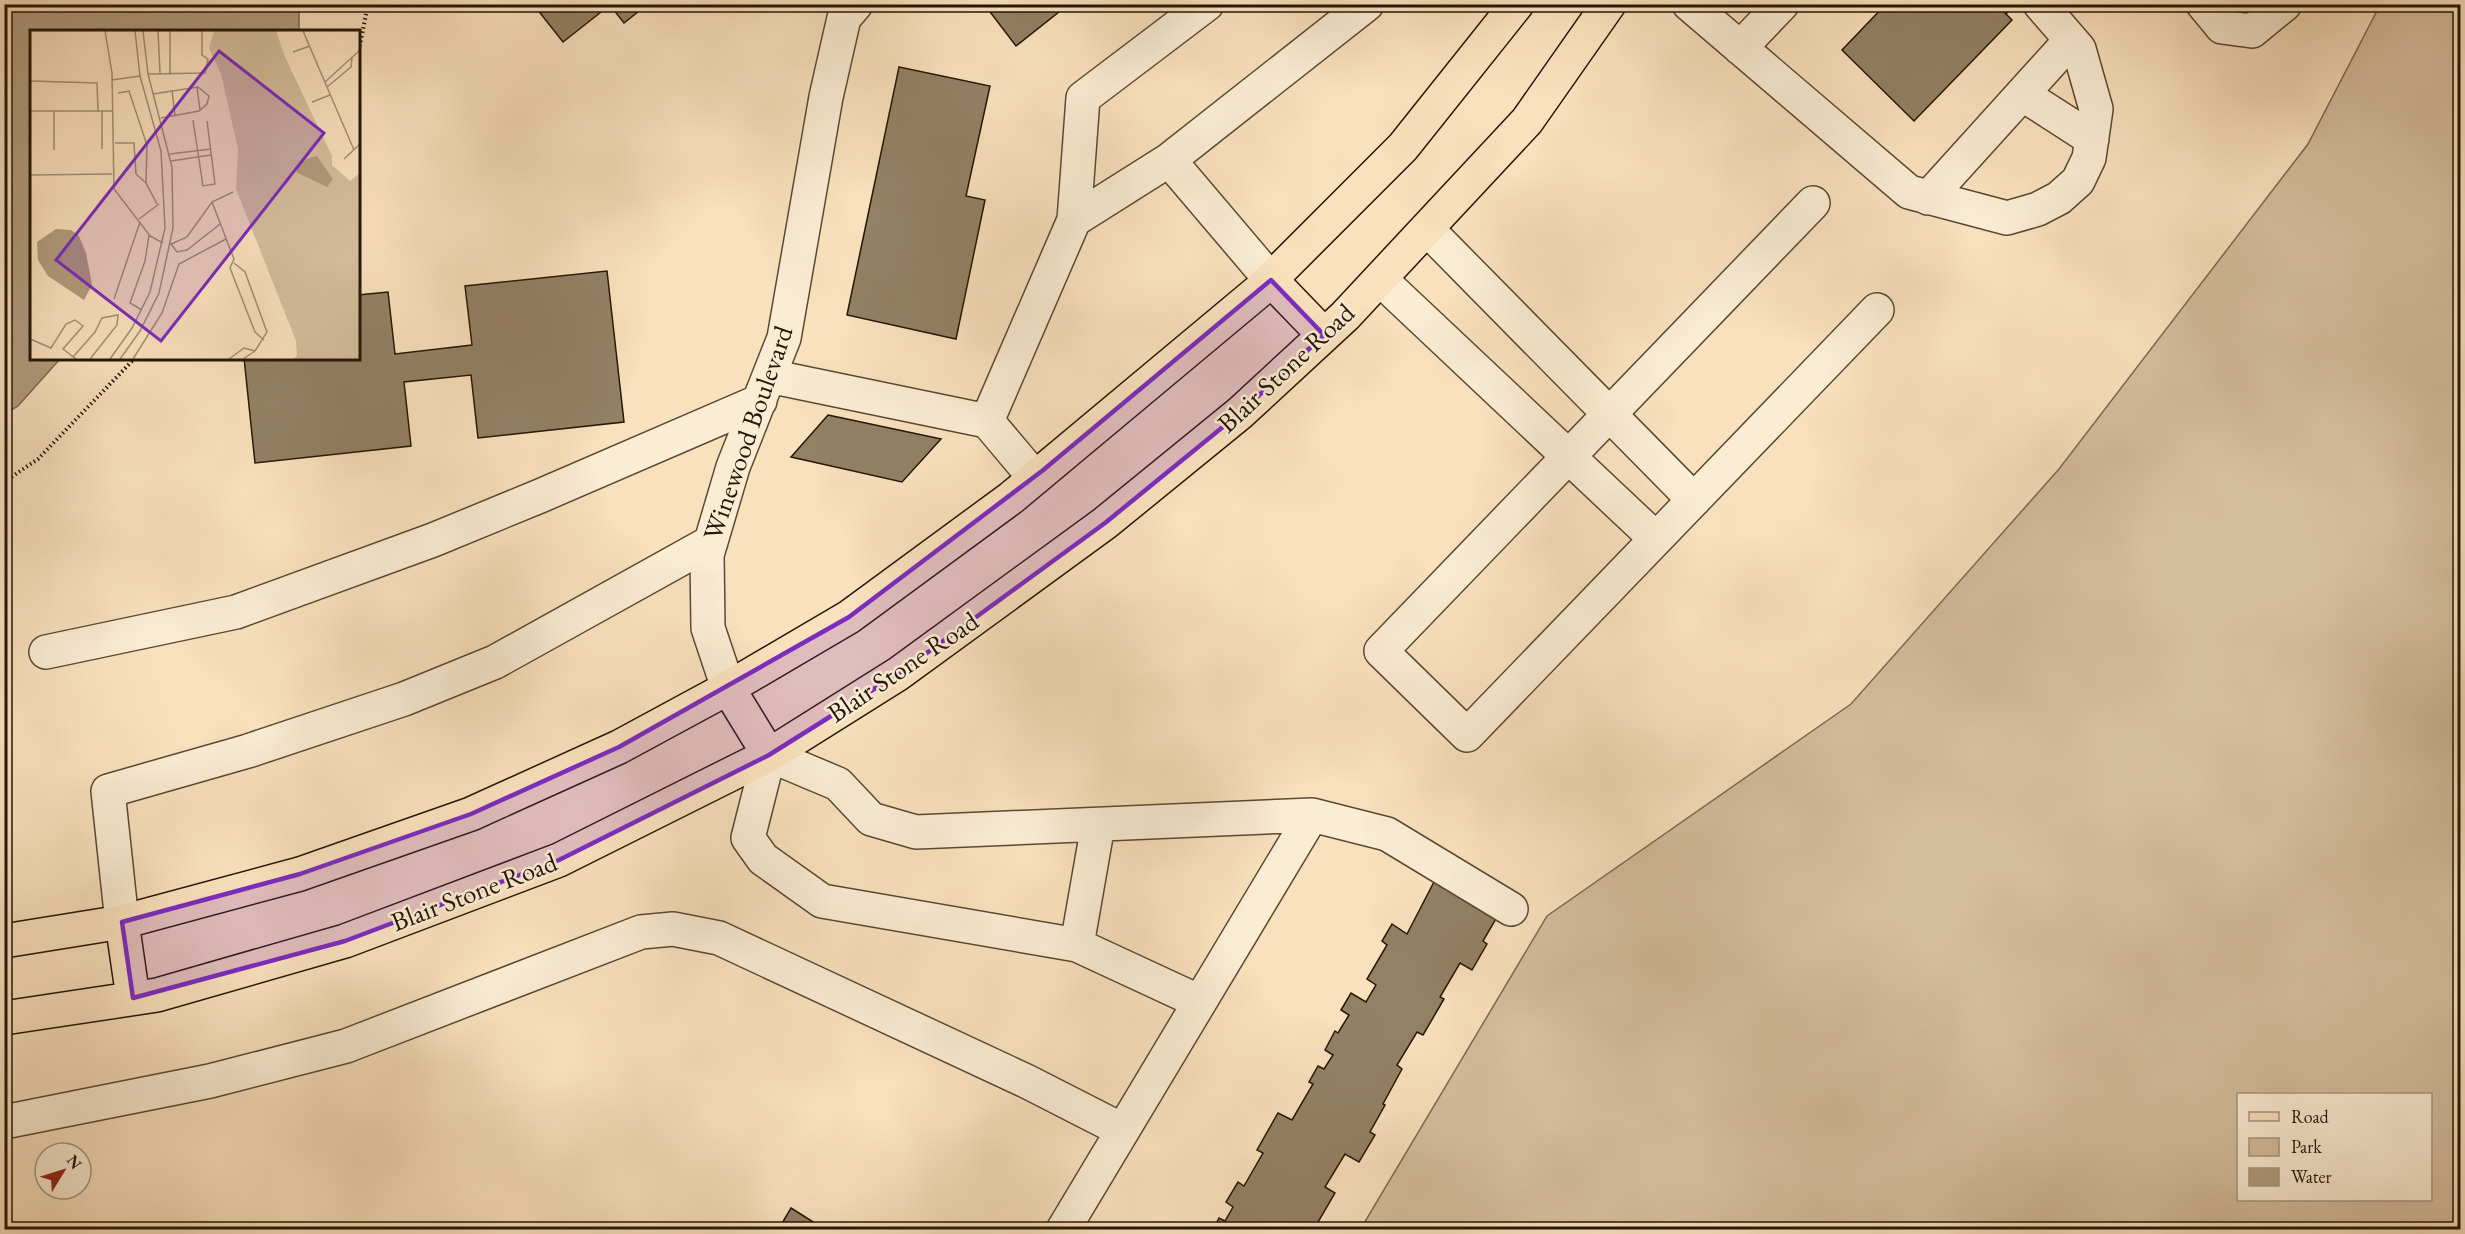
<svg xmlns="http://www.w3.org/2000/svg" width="2465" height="1234" viewBox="0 0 2465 1234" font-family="'EB Garamond',serif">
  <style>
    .green { fill: #d5be9e; stroke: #7d6a52; stroke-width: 1.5; fill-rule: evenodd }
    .water { fill: #b19c7f; stroke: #79664f; stroke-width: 1.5 }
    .building { fill: #938065; stroke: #251606; stroke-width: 1.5 }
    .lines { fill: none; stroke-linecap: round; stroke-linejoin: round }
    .minor-casing { stroke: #5a4934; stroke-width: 36 }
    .major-casing { stroke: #251606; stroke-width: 36 }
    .path { stroke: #251606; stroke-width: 4; stroke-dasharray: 1.5 3; stroke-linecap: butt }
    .minor { stroke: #fbecd4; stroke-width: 33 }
    .major { stroke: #f9e1bd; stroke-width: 33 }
    .marked { fill: #7b2cbf; fill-opacity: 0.2; stroke: #7b2cbf; stroke-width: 4.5; stroke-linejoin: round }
    .labels { text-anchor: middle; stroke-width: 5; stroke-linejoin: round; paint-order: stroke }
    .street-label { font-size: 27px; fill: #251606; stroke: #fbecd4 }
    .inset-road { fill: none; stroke: #a49074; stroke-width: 1.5 }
    .view { fill: #7b2cbf; fill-opacity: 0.15; stroke: #7b2cbf; stroke-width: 3 }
    .inset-edge { fill: none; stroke: #251606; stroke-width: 3 }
  </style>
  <rect width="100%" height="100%" fill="#f9e1bd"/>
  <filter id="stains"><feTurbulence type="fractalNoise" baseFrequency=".00333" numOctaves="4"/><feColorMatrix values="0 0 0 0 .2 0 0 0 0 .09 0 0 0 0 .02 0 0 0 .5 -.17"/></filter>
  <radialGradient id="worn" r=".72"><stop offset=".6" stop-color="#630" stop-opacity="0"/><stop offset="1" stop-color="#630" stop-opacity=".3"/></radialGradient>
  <!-- green -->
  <path class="green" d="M2380,5H2460V1209L2450,1229L1360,1230L1547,916L1851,704L2059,469L2308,144ZM2238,1094H2430V1200H2238Z"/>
  <!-- water -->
  <path class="water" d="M5,4L299,5V30L32,32V358L60,359L18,406L5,414Z
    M2075,1225L2122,1226L2133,1229H2063Z"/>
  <!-- building -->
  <path class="building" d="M533,4H648L624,23L610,5L563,42Z
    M984,4H1069L1016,46Z
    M1886,4H1996L2012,20L1914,121L1842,50Z
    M1996,4H2015L2006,14Z
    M899,67L990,86L966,196L985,200L956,339L847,315Z
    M607,271L624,422L478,438L471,375L404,382L411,446L255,463L244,358H358V295L388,292L395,354L472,345L465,286Z
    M828,415L941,439L902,482L791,457Z
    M1435,880L1497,917L1483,941L1487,944L1472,970L1460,963L1440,997L1444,999L1423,1035L1417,1032L1397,1065L1402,1069L1383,1104L1385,1105L1370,1132L1375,1135L1359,1162L1345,1154L1325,1187L1335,1193L1314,1229L1308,1225L1306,1230H1213L1219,1218L1225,1221L1233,1207L1226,1202L1238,1182L1244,1186L1263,1153L1257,1150L1278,1113L1292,1120L1313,1084L1309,1082L1318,1066L1324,1069L1333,1055L1325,1050L1335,1031L1338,1033L1349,1015L1341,1010L1351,993L1366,1002L1376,985L1367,979L1387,945L1382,941L1392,924L1407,934Z
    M791,1208L826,1230H778Z"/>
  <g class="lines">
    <!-- minor casing -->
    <g class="minor-casing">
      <path id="minor" d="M1689,4L1909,192L2007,218L2038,209L2059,198L2078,181L2089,158L2096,109L2079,49L2040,4
        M2203,4L2222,27L2252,31L2285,4
        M1740,48L1782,4
        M2022,94L2092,139
        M1169,160L1271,280
        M1928,198L2071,40
        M1813,203L1381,651L1467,735L1877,310
        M1074,220L1083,98L1207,4
        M1427,229L1694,500
        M1380,279L1656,539
        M769,376L987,421L1035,478
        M987,421L1074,220L1169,160L1367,4
        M46,652L236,612L433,540L540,496L760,401
        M728,688L708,628L707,555L733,467L784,338L826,97L844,18L856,4
        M122,922L108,791L248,751L404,699L495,662L711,542
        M1077,945L1098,825
        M1200,1002L1077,945L822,901L763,859L748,838L769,755L838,784L871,819L916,832L1312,815L1387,834L1511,909
        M4,1122L210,1081L346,1046L641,932L673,929L719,938L1026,1081L1122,1130
        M1063,1230L1312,815"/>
    </g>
    <!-- major casing -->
    <g class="major-casing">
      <path id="major" d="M1271,280L1324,335
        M728,688L769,755
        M122,922L133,998
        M4,941L122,922L300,874L471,814L619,747L728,688L849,617L1011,498L1260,290L1403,147L1517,4
        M4,1018L157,995L345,941L559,860L769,755L898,674L1105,523L1240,413L1345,316L1527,121L1609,4"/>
    </g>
    <!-- path -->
    <path class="path" d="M358,55L368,4
      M4,482L38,459L135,358"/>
    <!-- minor -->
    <use href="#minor" class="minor"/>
    <!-- major -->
    <use href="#major" class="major"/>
  </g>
  <!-- marked area -->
  <path class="marked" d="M1271,280L1324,335L1240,413L1105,523L898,674L769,755L559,860L345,941L133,998L122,922L300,874L471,814L619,747L849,617L1042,471Z"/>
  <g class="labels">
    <!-- street labels -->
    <g class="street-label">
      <text transform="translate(1286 368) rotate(-43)" y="9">Blair Stone Road</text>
      <text transform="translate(748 433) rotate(-71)" y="9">Winewood Boulevard</text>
      <text transform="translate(903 667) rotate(-34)" y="9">Blair Stone Road</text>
      <text transform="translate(474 892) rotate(-21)" y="9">Blair Stone Road</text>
    </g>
  </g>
  <!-- overview -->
  <g transform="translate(30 30)">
    <rect width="330" height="330" fill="#f9e1bd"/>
    <path d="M184,1H246L255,27L302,126V135L320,151L330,143V329H263L267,326L266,311L206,159L208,119L191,44L179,18Z" fill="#d5be9e"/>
    <path d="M287,126L303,149L297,157L266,142L270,131ZM26,199L41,200L49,206L56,223L62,255L54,270L18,246L8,230L7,212Z" fill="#b19c7f"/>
    <path class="inset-road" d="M75,1L82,43L84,159L120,206L133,213M128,1L130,43M140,1V45M273,1L324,120M263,22L280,16M118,44L175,43L178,29L172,25V1M82,50L110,46M0,51L67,53L68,81M295,52L330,20M167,57L170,80M297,57L321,37L322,28M142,60L145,86M88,63L99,61L117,115L116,153L127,174M123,64L168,57L179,66L177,74L169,81L131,88M282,72L300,65M0,81H82M163,90L173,156L185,154L177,91M85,113H104L106,144L116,153M72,119V81M24,120V81M140,124L181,119M314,129L330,114M141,131L181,125M0,145L82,144M182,172L204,229L200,238L225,302L234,310M109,189L129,174M190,194L157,220L147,222L141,214L157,207L182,172L203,162M204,233L215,242L237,302L225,321L213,329M84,269L110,192M112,280L100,273L115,231L119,205M0,309L21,318L36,294L45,290L53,296L33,319L46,329M43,327L65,302L72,288L88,285L87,295L60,329M80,329L102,298L120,262L135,198L131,121L110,46L105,1M90,329L110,301L129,263L143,198L142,137L118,44L113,1M103,329L132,283L149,234L196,209M199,329L214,318L225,321"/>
    <path class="view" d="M189,21L294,103L131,311L26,230Z"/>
    <rect width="330" height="330" class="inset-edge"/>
  </g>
  <!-- margin -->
  <rect width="2465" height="1234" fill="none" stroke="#f9e1bd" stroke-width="24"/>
  <rect x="6" y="6" width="2453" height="1222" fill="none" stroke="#251606" stroke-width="3"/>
  <rect x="12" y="12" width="2441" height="1210" fill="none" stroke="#251606" stroke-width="1.5"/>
  <!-- legend -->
  <rect x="2237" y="1093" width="195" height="108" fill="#fbecd4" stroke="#a59682" stroke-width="1.5"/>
  <rect x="2249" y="1112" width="30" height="9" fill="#f9e1bd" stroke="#a59682" stroke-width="1.5"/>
  <text x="2291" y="1123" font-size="18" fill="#251606">Road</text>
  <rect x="2249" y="1138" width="30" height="18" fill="#d5be9e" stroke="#a59682" stroke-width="1.5"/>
  <text x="2291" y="1153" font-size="18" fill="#251606">Park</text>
  <rect x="2249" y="1168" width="30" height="18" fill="#b19c7f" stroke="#a59682" stroke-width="1.5"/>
  <text x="2291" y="1183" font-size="18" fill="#251606">Water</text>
  <!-- north arrow -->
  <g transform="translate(63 1171) rotate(52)"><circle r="28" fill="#fbecd4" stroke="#a59682" stroke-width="1.5"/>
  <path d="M0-4.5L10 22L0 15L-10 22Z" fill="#8f2418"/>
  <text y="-9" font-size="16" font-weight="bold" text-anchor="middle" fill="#251606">N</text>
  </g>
  <rect width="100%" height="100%" filter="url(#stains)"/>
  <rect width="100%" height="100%" fill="url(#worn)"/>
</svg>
